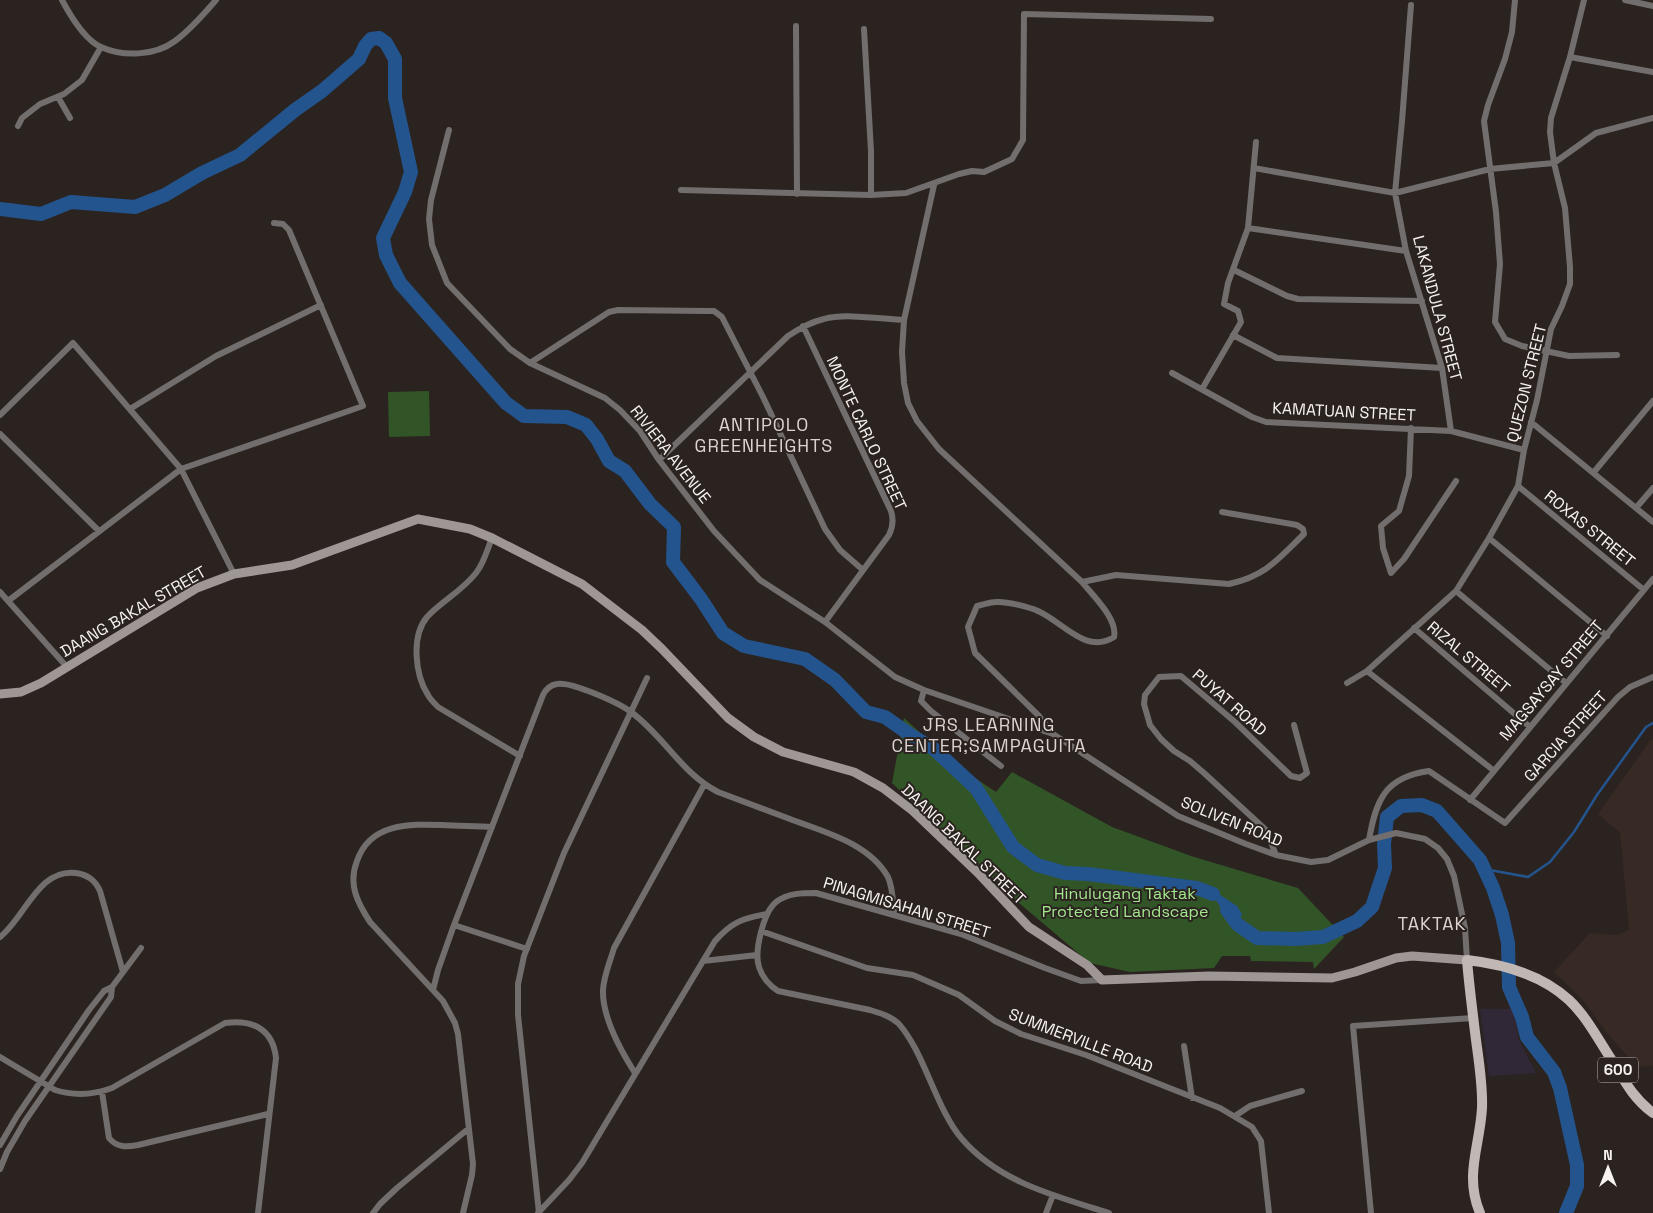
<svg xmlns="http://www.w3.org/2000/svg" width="1653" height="1213" viewBox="0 0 1653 1213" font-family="'Space Grotesk',sans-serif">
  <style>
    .built { fill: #372923 }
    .industrial { fill: #312837 }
    .green { fill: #325527 }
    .water { fill: #24548d }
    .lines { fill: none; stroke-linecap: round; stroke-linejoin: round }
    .stream { stroke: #24548d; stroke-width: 2.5 }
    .river { stroke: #24548d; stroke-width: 14 }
    .street { stroke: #726e6d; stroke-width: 6 }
    .secondary { stroke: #9f9796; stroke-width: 9 }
    .primary { stroke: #c1b7b5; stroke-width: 10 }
    .labels { text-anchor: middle; stroke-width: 4; stroke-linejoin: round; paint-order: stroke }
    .shield { fill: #2b2320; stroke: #bab4b2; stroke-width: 1 }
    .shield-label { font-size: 15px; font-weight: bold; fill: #f8f2f0 }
    .street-label { font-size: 16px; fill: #f8f2f0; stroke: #2b2320 }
    .park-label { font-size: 16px; fill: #a3e78e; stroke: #2b2320 }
    .neighbourhood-label { font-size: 18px; letter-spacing: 1px; fill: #ded3cf; stroke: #2b2320 }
  </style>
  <rect width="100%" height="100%" fill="#2b2320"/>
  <!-- built -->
  <path class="built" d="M1653,739V1066L1637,1067L1606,1032L1584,1001L1554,972L1590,933L1617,935L1629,930L1620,833L1598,814L1649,742Z"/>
  <!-- industrial -->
  <path class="industrial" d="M1480,1009H1514L1519,1040L1536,1073L1489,1076Z"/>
  <!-- green -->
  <path class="green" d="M429,391L430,436L389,437L388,392Z
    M904,718L957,766L996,792L1012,772L1112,827L1191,856L1298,888L1344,937L1314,969L1313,962L1251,961L1250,956H1222L1214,968L1130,972L1090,963L1019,903L892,783Z"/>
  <!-- water -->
  <path class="water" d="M1197,888L1211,889L1237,906L1242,914L1237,924L1232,927L1216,900Z"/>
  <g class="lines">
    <!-- stream -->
    <path class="stream" d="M1484,869L1528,877L1550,862L1574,832L1597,795L1646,727L1653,723"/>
    <!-- river -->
    <path class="river" d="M0,209L41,214L71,202L135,207L165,195L202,173L240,155L295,110L322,91L359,59L365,46L371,39L379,38L386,43L395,59V98L411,172L405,192L383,238L386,255L400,283L506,403L524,416L567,417L586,425L597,439L609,461L625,471L650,504L674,527L673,562L701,599L723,633L744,646L805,659L835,680L866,712L885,717L912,736L934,749L976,788L1013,847L1037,865L1065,873L1088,874L1197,888L1213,894
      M1227,910L1237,924L1257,938L1295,939L1323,937L1357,921L1372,907L1385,868L1384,844L1387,817L1401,806L1422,805L1437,811L1480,860L1493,888L1502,915L1508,943L1509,987L1522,1017L1527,1037L1554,1072L1560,1088L1577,1165V1186L1566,1213"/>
    <!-- street -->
    <path class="street" d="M62,0C70,15 85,40 101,47C123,57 155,56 175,41C190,30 204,14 216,0
      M1515,0L1512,32L1505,59L1488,105L1484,121L1496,212L1500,264L1495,322L1505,339L1522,346L1569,356L1617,355
      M1625,0L1653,6
      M1411,5L1402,121L1395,193L1406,251L1442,368L1451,431
      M796,26L797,194
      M864,29L871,151V195
      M1570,57L1653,72
      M58,97L70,118
      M18,126L22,118L40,104L64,94L82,80L101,47
      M449,130L431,200L429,219L432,245L447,283L510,349L530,363L605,398L620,410L640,431L659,460L714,531L760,580L825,622L895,677L924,690L1053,734L1178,816L1246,844L1276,855L1311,862L1328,860L1369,840L1396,833L1425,839L1438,848L1447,859L1454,876L1465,928L1467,960
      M1254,168L1395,193L1490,169L1554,163L1596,133L1653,118
      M934,185L904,320L902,352L904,383L908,403L917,421L939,449L1082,582C1093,596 1118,619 1114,637C1086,655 1063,622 1038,611C1029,607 1006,601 996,602C990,602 983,605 977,606L968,627L975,653L1039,716L1053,734
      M681,190L871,195L906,193L959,174L972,171L984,172L1012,159L1023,140L1024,14L1211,19
      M1248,228L1406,251
      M1234,270L1287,296L1298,299L1422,301
      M803,326L891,511C894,520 893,527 889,535L825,622
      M1233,335L1277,358L1442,368
      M530,363L609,312L618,310L706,311H714L722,317L764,399L825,529L840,550L863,570
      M1172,373L1252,417L1266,422L1451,431L1524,450
      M1202,389L1241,322L1238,311L1224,304L1228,283L1248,228L1256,142
      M130,409L216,356L321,305
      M0,415L73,343L181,469L234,574
      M1531,422L1653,522
      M1411,428L1409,476L1399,511L1381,526L1383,548L1391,573L1404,559L1456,481
      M0,434L99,531
      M659,460L788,336C800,328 811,322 824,319C844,313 882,319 904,320
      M1594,472L1653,401
      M1518,486L1644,590
      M1636,508L1653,488
      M492,538C487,550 484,563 476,573C462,591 442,601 427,617C411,636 415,675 428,695C430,699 434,703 438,707L520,756
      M1489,538L1607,636
      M1082,582L1116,575L1229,584C1266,576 1278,559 1304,534L1303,529L1297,525L1222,512
      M1456,591L1566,683
      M0,592L67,667
      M8,601L181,469L363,406L289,230L283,224L274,223
      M1414,628L1530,727
      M1367,671L1493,770
      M1347,683L1367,671L1456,591L1489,538L1518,486L1524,450L1537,400L1551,329L1562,306L1570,284V267L1565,208L1554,163L1550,132L1551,118L1570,57L1584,0
      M924,690L921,701L931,711L1001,766
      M1470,800L1653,579
      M1369,840C1376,800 1385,777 1429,771L1505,823L1618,697L1630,687L1653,677
      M1276,855L1266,830L1204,773L1190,761L1174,751L1161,739L1150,725L1144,704L1145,695L1159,677L1181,676L1235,722L1291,776L1300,778L1307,773L1294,725
      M454,925L527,949
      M761,931L867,968L913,975L959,995L995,1021L1021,1034L1086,1055L1220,1108L1252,1127L1261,1141L1269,1213
      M0,937C25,918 38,868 76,873C88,875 95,880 100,891L123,972
      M703,961L757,955
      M1102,980L1081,981L1045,968L961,934L816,893C802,893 788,893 776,902C763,913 754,952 759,967C762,977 770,986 778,991L870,1010C880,1013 890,1016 898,1023C905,1030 910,1039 915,1048C930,1076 942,1116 962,1139C1000,1183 1056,1196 1109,1213
      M433,990L438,970L454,925L543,695C546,689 550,685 557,684C571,681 619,703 631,712C664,736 681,773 718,792C742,801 766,810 790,819C824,832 869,843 888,877C893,888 893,902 894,914
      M1184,1046L1192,1098
      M0,1057L55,1090C74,1096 93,1095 112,1088L225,1023C252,1019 273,1029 276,1058L258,1213
      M635,1073C621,1051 602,1017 603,990C604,975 610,962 614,948L704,785
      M102,1092L109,1138C117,1148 127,1147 138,1145L268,1114
      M1235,1116L1250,1106L1302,1091
      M0,1145L17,1116L89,1010L104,991L112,987L141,948
      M0,1169L7,1152L25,1121L111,997L112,987
      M373,1213L380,1204L397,1188L468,1129
      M463,1213L472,1175L473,1164L458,1034L455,1023L443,1001L370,922C357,902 348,884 357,861C370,823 409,824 442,825C459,826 476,826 492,827
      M538,1213L569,1180L582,1163L715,941C732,922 743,918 767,914
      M539,1213L518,1015V984L524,956L564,853L647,678
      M1046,1213L1053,1195
      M1371,1213L1353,1026L1473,1018"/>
    <!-- secondary -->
    <path class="secondary" d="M0,694L21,692L41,683L197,588L234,574L292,565L418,519L470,529L492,538L582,584L642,630L662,649L728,718L754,737L783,752L854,772L883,788L913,811L977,872L1029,927L1087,965L1102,980L1209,976L1332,978L1355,972L1396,958L1412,956L1467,960"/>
    <!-- primary -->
    <path class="primary" d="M1480,1213C1464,1175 1480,1146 1482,1108C1483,1083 1478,1057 1475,1032C1472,1008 1469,984 1467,960C1502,964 1542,975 1569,1000C1587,1017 1599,1041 1613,1062C1625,1082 1634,1099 1653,1113"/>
  </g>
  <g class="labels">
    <!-- shield labels -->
    <rect class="shield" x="1598" y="1057.5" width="40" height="25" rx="4"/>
    <g class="shield-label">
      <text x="1618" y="1075">600</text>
    </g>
    <!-- street labels -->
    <g class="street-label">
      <text transform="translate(1438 308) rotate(75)" y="6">LAKANDULA STREET</text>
      <text transform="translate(1526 383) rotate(-76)" y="6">QUEZON STREET</text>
      <text transform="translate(1344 411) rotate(3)" y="6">KAMATUAN STREET</text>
      <text transform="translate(867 433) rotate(65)" y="6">MONTE CARLO STREET</text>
      <text transform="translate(671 454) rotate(52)" y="6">RIVIERA AVENUE</text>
      <text transform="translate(1590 528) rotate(39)" y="6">ROXAS STREET</text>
      <text transform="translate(133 611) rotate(-30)" y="6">DAANG BAKAL STREET</text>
      <text transform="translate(1469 657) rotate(40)" y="6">RIZAL STREET</text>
      <text transform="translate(1551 680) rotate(-50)" y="6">MAGSAYSAY STREET</text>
      <text transform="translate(1230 702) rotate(41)" y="6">PUYAT ROAD</text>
      <text transform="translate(1565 736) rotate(-48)" y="6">GARCIA STREET</text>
      <text transform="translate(1232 821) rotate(22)" y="6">SOLIVEN ROAD</text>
      <text transform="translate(964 844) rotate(44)" y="6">DAANG BAKAL STREET</text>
      <text transform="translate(907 907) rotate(17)" y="6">PINAGMISAHAN STREET</text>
      <text transform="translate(1081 1040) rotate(21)" y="6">SUMMERVILLE ROAD</text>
    </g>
    <!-- park labels -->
    <g class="park-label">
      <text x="1125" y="899">Hinulugang Taktak<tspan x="1125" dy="18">Protected Landscape</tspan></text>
    </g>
    <!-- neighbourhood labels -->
    <g class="neighbourhood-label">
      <text x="764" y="431">ANTIPOLO<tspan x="764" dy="21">GREENHEIGHTS</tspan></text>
      <text x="989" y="731">JRS LEARNING<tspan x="989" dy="21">CENTER;SAMPAGUITA</tspan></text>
      <text x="1432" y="930">TAKTAK</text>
    </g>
  </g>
  <!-- north arrow -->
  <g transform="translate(1608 1168)" stroke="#2b2320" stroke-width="4" paint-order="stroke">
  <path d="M0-4L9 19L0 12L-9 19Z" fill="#f8f2f0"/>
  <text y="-8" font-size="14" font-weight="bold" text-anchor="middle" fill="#f8f2f0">N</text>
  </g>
</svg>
